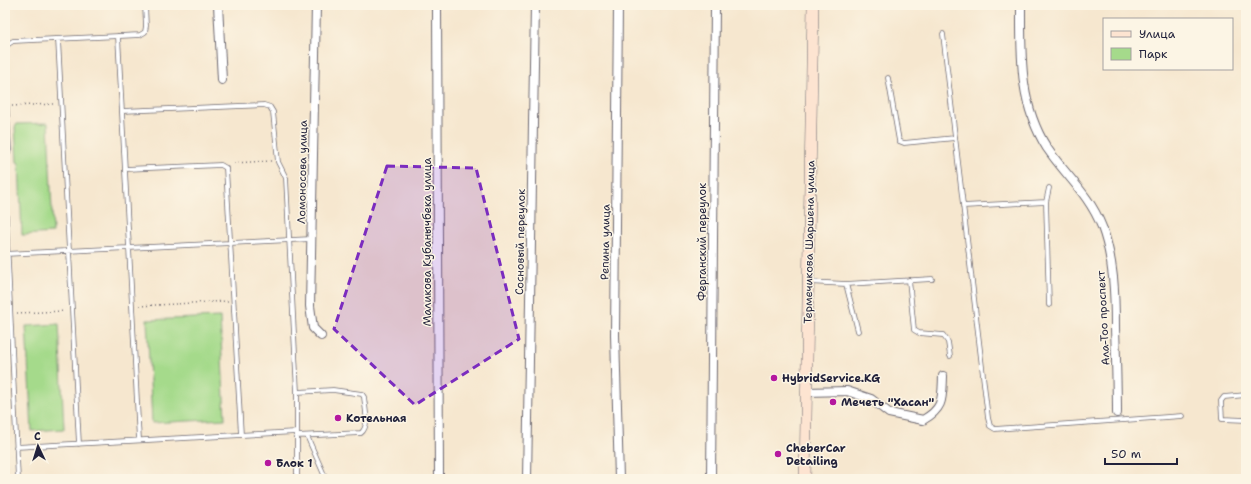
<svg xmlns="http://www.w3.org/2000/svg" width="1251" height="484" viewBox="0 0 1251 484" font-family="'Shantell Sans',sans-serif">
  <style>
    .green { fill: #a5da8b; stroke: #647e63 }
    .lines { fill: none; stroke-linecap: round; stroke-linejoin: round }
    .lane-casing { stroke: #6c676f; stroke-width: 5.5 }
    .street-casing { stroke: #6c676f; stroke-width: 10 }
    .secondary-casing { stroke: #6c676f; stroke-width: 12 }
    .path { stroke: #6c676f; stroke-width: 1.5; stroke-dasharray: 1 3; stroke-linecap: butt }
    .lane { stroke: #fff; stroke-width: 4 }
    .street { stroke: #fff; stroke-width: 8 }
    .secondary { stroke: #fde4d1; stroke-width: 11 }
    .marked { fill: #7b2cbf; fill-opacity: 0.2; stroke: #7b2cbf; stroke-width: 3; stroke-dasharray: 8 5; stroke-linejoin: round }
    .poi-dot { fill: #b5179e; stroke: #fcf5e5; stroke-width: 1.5 }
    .labels { text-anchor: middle; stroke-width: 3; stroke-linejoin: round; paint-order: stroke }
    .street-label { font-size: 11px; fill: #22223b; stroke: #fcf5e5 }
    .poi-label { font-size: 11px; font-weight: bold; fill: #22223b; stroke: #fcf5e5; text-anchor: start }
  </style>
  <rect width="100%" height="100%" fill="#fcf5e5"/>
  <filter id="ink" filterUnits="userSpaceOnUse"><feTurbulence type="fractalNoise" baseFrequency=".025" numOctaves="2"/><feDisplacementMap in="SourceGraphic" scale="8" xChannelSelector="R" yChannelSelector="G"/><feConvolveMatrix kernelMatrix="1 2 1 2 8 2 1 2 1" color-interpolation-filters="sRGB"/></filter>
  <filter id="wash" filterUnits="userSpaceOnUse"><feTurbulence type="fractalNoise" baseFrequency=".012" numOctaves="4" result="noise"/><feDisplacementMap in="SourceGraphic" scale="16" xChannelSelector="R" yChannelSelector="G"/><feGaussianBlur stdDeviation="0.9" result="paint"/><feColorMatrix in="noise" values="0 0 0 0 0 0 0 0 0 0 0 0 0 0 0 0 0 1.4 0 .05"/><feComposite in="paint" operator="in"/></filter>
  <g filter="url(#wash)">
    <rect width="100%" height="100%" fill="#f6e7cf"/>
    <!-- green -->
    <path class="green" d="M48,123L53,233L22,235L19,163L17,162L15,127L17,124Z
      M220,317L225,419L152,423L147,320Z
      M59,324L64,429L32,431L26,326Z"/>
  </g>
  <g filter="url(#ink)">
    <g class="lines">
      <!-- lane casing -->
      <g class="lane-casing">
        <path id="lane" d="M943,34L988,418L990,426L995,429L1182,416
          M118,36L139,440
          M58,39L79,444
          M5,48L7,45L13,41L140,35L145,32L146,26L145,5
          M888,78L899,141L904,143L955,138
          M5,80L9,150L5,162
          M122,111L264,105L270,107L273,112L278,162L286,178L297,392V479
          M125,169L221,165L226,168L241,435
          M5,197L18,479
          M963,206L1046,202
          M5,254L312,239
          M909,280L914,330L919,333L943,335L948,342L950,356
          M808,282L846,284L932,279
          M846,284L858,331
          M1049,305L1046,202L1049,188
          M1246,395L1224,397L1221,401L1222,419L1246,420
          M296,436L361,433C370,426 365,408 364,397L362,394L333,390L297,392
          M307,436L326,479
          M16,447L296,432"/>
      </g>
      <!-- street casing -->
      <g class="street-casing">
        <path id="street" d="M218,5L222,80
          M316,5L310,306L313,328L321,336
          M437,5L439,479
          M618,5L615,335L619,479
          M1021,5C1021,55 1019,104 1047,148C1066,176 1089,194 1102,227C1114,260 1115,294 1115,328C1116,357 1117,385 1117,413
          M806,392L847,391L871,399L889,413L923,420C944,408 942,399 943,376
          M527,479L535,5
          M711,479L715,5"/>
      </g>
      <!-- secondary casing -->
      <g class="secondary-casing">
        <path id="secondary" d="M805,479L813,5"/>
      </g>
      <!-- path -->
      <path class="path" d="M12,106L54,104
        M230,163L272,161
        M139,306L228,301
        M17,313L65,311"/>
      <!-- lane -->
      <use href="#lane" class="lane"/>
      <!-- street -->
      <use href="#street" class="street"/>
      <!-- secondary -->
      <use href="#secondary" class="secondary"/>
    </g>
  </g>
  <!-- marked area -->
  <path class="marked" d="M387,166L476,168L519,339L415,405L334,329Z"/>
  <!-- markers -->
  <g class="poi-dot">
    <circle cx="774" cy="378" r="4"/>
    <circle cx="833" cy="402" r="4"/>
    <circle cx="338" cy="418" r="4"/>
    <circle cx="778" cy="454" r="4"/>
    <circle cx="268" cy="463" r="4"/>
  </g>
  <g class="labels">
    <!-- street labels -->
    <g class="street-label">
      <text transform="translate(302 172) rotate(-89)" y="4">Ломоносова улица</text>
      <text transform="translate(427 242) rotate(-90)" y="4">Маликова Кубанычбека улица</text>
      <text transform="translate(520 242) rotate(-89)" y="4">Сосновый переулок</text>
      <text transform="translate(605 242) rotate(-89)" y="4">Репина улица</text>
      <text transform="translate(702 242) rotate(-90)" y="4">Ферганский переулок</text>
      <text transform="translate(809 242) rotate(-89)" y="4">Термечикова Шаршена улица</text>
      <text transform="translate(1103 318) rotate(-93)" y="4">Ала-Тоо проспект</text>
    </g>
    <!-- poi labels -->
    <g class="poi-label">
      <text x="782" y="382">HybridService.KG</text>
      <text x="841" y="406">Мечеть "Хасан"</text>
      <text x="346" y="422">Котельная</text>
      <text x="786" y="452">CheberCar<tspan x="786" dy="13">Detailing</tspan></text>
      <text x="276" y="467">Блок 1</text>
    </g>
  </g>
  <!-- margin -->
  <rect width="1251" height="484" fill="none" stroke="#fcf5e5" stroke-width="20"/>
  <!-- legend -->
  <rect x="1103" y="18" width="130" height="52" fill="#fcf5e5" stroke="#a5a1a1"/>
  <rect x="1111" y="31" width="20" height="6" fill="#fde4d1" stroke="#a5a1a1"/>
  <text x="1139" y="38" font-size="12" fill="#22223b">Улица</text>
  <rect x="1111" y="48" width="20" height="12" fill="#a5da8b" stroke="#a5a1a1"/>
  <text x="1139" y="58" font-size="12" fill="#22223b">Парк</text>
  <!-- north arrow -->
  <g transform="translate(38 446) rotate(356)" stroke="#fcf5e5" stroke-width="3" paint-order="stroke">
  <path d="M0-3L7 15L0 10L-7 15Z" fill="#22223b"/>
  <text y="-6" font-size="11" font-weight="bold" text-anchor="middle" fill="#22223b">С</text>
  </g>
  <!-- scale -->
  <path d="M1105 458v6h72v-6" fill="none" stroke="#22223b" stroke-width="2"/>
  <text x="1111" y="458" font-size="12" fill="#22223b" stroke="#fcf5e5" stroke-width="3" paint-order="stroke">50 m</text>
</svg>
